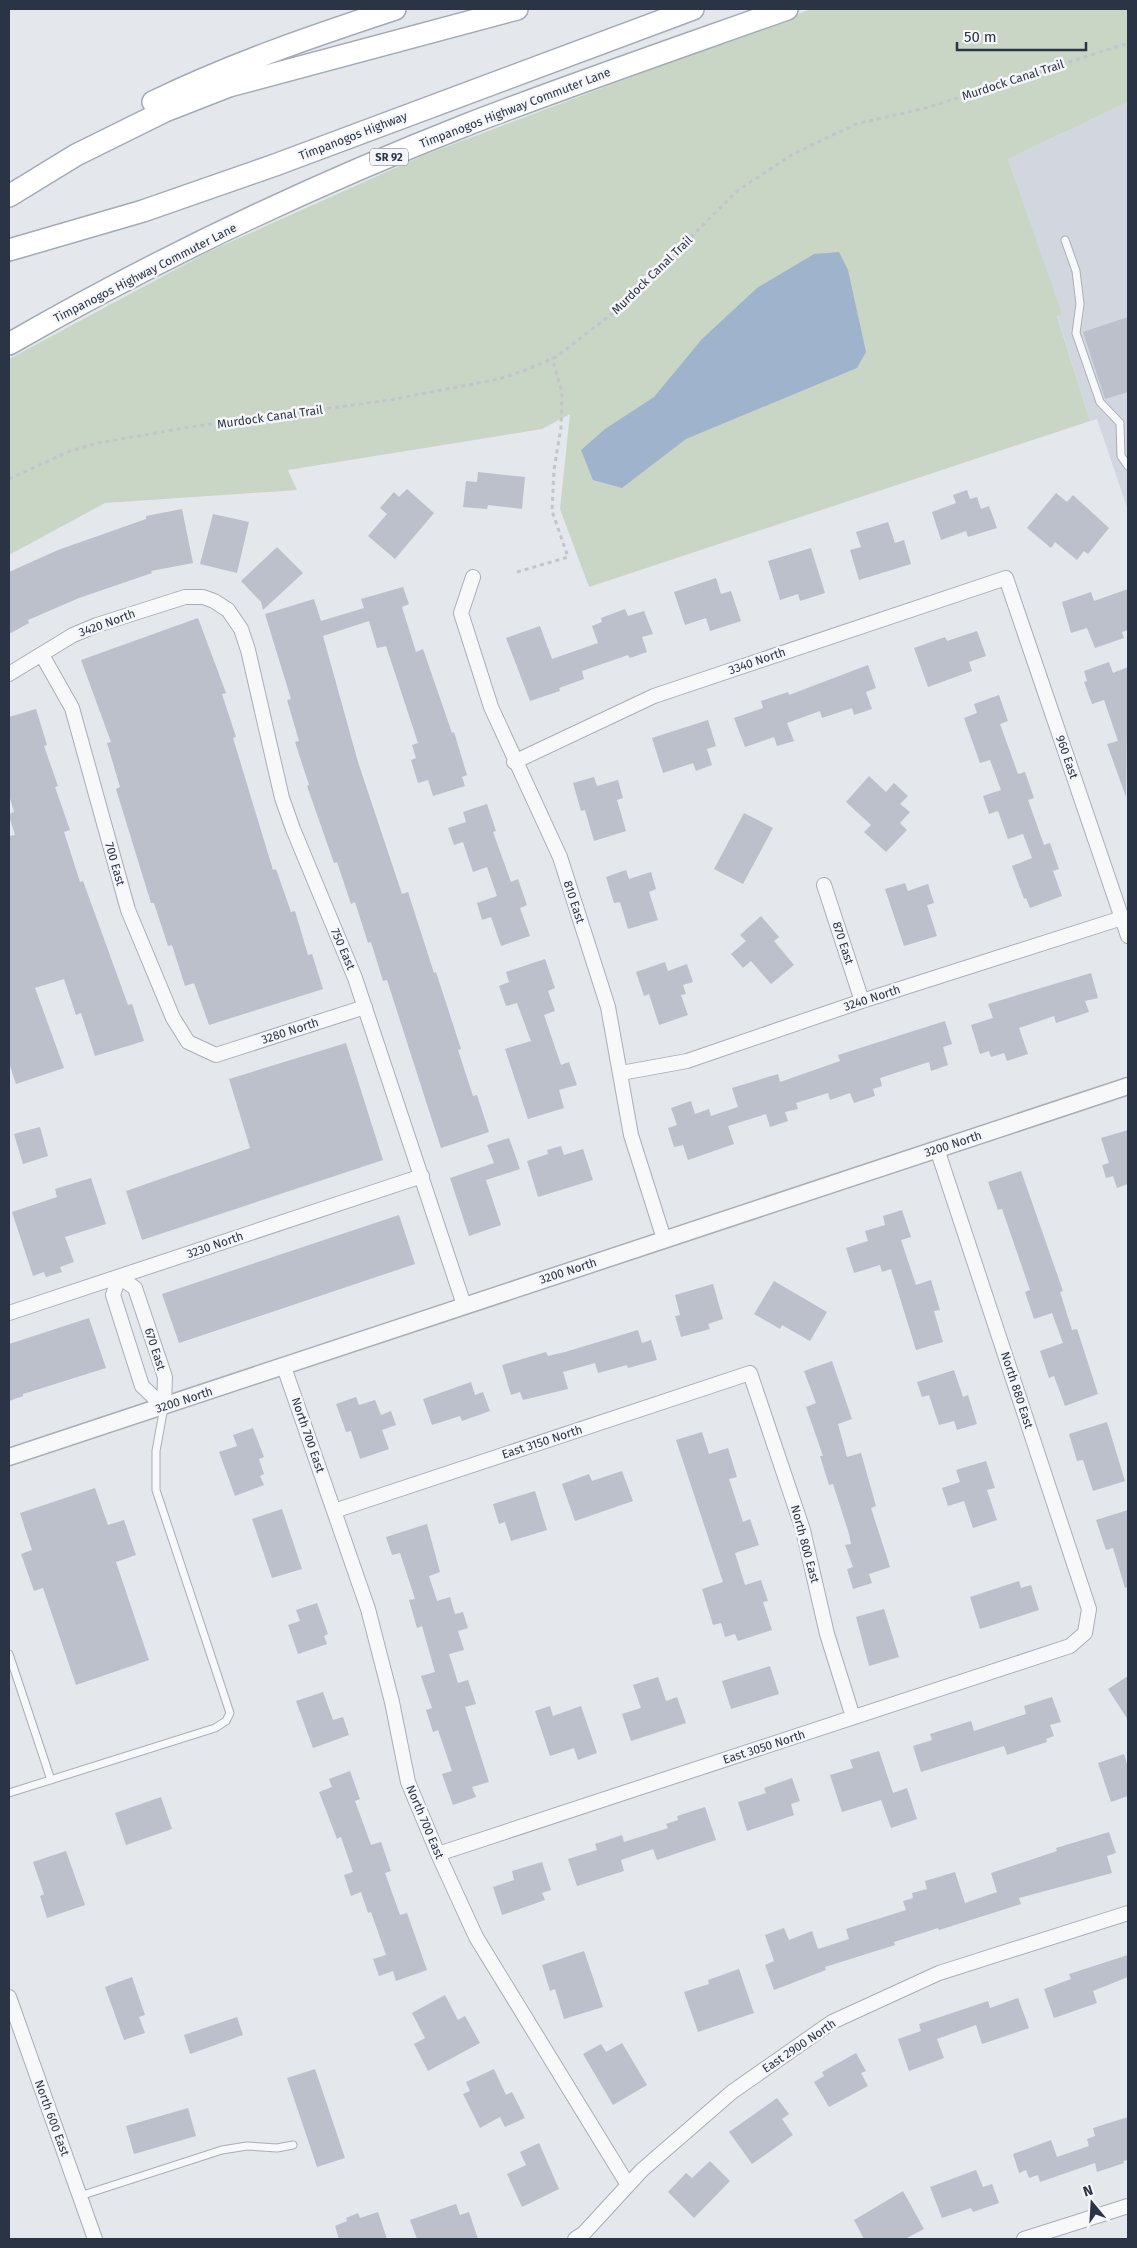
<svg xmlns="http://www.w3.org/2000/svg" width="1137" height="2248" viewBox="0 0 1137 2248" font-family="'Fira Sans',sans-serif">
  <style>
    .built { fill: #d2d6de }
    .green { fill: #c9d6c5 }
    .water { fill: #9fb4cc }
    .building { fill: #bbc0ca }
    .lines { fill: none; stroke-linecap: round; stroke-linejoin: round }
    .service-casing { stroke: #a9aeb7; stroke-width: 9 }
    .minor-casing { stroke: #a9aeb7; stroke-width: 16 }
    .tertiary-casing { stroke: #a9aeb7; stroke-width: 19 }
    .primary-casing { stroke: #a3abb8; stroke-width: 24 }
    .path { stroke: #c2c5cb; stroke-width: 3; stroke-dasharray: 4 4; stroke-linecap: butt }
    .service { stroke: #f7f8fa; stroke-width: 7 }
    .minor { stroke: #f7f8fa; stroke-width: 14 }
    .tertiary { stroke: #f7f8fa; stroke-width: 16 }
    .primary { stroke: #fff; stroke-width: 21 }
    .labels { text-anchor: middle; stroke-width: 5; stroke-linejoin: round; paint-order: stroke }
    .shield { fill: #f4f6f9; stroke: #676e7b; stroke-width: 1 }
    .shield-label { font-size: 11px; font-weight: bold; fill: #2b3445 }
    .street-label { font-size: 12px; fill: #2b3445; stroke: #f4f6f9 }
  </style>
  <rect width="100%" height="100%" fill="#e4e7ec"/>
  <!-- built -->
  <path class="built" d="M1128,102V510L1097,419L1090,421L1057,315L1061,314L1008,159Z"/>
  <!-- green -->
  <path class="green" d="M811,9H1128V102L1008,159L1062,314L1057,316L1090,421L589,587L560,509L570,414L542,429L288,470L297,490L105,503L9,555V359L208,252L422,156Z"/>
  <!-- water -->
  <path class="water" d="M839,252L848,270L866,352L857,368L686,439L622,488L593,480L581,450L605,429L654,397L702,339L757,288L814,254Z"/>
  <!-- building -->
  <path class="building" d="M1128,317V392L1105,399L1083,332Z
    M478,472L525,477L522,509L488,505L487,509L463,507L466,481L477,482Z
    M407,489L434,513L395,559L368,536L387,514L380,508L394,492L399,497Z
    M967,490L970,499L977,497L981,509L989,506L997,528L968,537L966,531L941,540L932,512L956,503L953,495Z
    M1056,493L1067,502L1073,495L1109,528L1088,554L1084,551L1077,560L1055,542L1051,548L1027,528Z
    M182,509L193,563L151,571L152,573L79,598L28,620L29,623L9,634V572L58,550L146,519V516Z
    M213,514L249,522L237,573L200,564Z
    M888,522L895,543L904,540L911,564L859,580L850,550L861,547L856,532Z
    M277,547L303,573L263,610L261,602L241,581Z
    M811,548L825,593L800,601L798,594L780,600L768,561Z
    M716,578L721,594L731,591L741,621L710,631L706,618L685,625L674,592Z
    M403,587L409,604L402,607L416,652L423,649L452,733L454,732L467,775L462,777L465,786L433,796L428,780L418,783L411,760L416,758L412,745L418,743L386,646L377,648L369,621L323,636L358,762L402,894L408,892L434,973L436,972L461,1049L458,1050L473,1096L477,1095L489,1132L441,1148L387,980L383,981L371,942L368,943L355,902L351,904L337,862L334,863L307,786L309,785L295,742L299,741L287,700L291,699L265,614L314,599L321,621L364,608L361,599Z
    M1128,589V630L1122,632L1124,638L1095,648L1087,628L1071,633L1062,602L1091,592L1094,601Z
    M625,609L628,616L644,611L653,634L642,637L647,652L630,658L628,655L582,671L584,679L559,688L560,691L530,701L506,638L540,626L552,659L598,643L592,626L602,622L601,618Z
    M198,618L226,693L222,694L236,737L233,738L273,870L276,869L291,912L295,911L308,955L312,954L323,989L209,1025L194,983L185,986L172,945L168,946L154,903H151L116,789L120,787L107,743L111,742L81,660Z
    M977,631L986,656L969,662L972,671L928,687L914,648L945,637L947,641Z
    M1109,662L1113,673L1128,667L1126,797L1107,744L1118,741L1104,700L1092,704L1084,682L1087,681L1084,671Z
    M868,665L876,688L866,692L872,709L854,715L852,708L822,718L820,711L787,723L794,741L777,746L774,737L745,747L734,718L763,708L761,701L788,692L789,695Z
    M999,695L1008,721L1000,724L1018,774L1025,772L1034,798L1028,800L1044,845L1050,843L1059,869L1053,871L1062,896L1030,908L1026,898L1024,899L1012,866L1032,858L1023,834L1008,839L998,811L989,814L983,796L1001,790L990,760L980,763L964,718L977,713L974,704Z
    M36,709L47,745L44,746L58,786L55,787L70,830L64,832L80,882L83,881L128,1005L132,1004L144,1041L95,1056L81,1013L76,1015L64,979L35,988L64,1068L16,1084L9,1063V836L15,835L9,816V814L14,812L9,795V717Z
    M708,720L716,746L707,749L712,765L696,771L693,763L663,773L652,738Z
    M869,776L886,792L894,783L908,796L900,804L910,812L900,823L907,830L886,852L864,832L871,825L846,802Z
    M594,777L597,786L618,780L623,798L617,800L626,831L594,841L585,810L581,811L573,783Z
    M487,804L496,831L493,832L511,882L518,879L527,905L520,908L530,936L501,946L491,917L482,920L477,903L497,896L487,867L473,872L463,842L454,845L448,828L466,822L463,812Z
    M744,813L773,828L743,884L714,869Z
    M626,870L629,879L651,872L656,889L649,892L658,920L628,929L620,902L614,903L606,877Z
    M905,883L908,891L928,884L934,903L927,905L937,936L904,946L885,889Z
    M761,916L779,937L774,941L794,965L771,984L751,961L743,968L731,954L746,941L740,935Z
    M545,959L555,988L548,991L555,1011L544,1015L561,1065L569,1062L577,1085L559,1090L564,1108L528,1119L505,1049L531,1041L517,1003L506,1006L499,986L509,982L506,972Z
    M665,962L668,971L687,964L693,982L683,985L686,994L681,995L688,1015L659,1025L649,994L644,996L636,972Z
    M1091,973L1098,998L1085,1001L1089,1012L1056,1023L1054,1016L1019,1028L1028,1054L1007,1061L1004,1053L991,1057L989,1051L980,1054L971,1025L993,1018L988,1004Z
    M945,1021L952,1044L943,1047L948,1065L931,1071L929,1062L880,1078L882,1086L873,1089L875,1096L854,1103L850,1093L830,1100L828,1093L796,1103L798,1109L785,1112L788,1121L770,1127L766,1114L728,1126L734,1144L688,1160L683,1145L674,1147L668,1128L677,1125L671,1108L691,1101L695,1114L709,1109L711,1116L738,1107L732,1088L778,1074L780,1082L840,1061L838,1055Z
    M346,1043L383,1160L142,1240L126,1191L250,1148L229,1079Z
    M40,1127L48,1156L23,1164L14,1134Z
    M1128,1130V1184L1117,1188L1113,1176L1106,1178L1102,1165L1109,1163L1101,1138Z
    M509,1138L520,1169L486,1180L501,1225L469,1236L450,1178L494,1163L487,1145Z
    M561,1146L564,1155L583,1149L593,1180L538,1197L527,1161L548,1154L547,1150Z
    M1021,1171L1063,1291L1060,1292L1072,1330L1077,1329L1098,1394L1065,1406L1054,1376L1049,1378L1040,1351L1063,1343L1052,1313L1034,1319L1025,1292L1030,1290L1002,1209L998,1210L988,1182Z
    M91,1178L106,1224L65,1237L74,1262L60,1267L62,1272L46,1277L44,1272L33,1276L12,1212L57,1197L55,1189Z
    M902,1210L911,1237L901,1240L916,1285L931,1280L940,1310L934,1311L943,1342L916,1350L891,1269L882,1272L880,1265L854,1273L846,1248L868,1241L865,1231L885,1225L883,1216Z
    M399,1215L415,1264L179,1343L162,1294Z
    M774,1281L827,1312L810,1341L782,1325L780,1329L754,1314Z
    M713,1284L723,1319L708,1324L710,1329L681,1337L675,1316L680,1315L675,1295Z
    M89,1318L106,1368L23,1394V1396L9,1401V1344Z
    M638,1330L642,1343L651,1340L657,1360L628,1368L627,1365L598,1373L595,1363L563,1372L568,1389L523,1400L520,1392L511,1395L502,1365L546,1352L548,1356L565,1352Z
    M832,1361L852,1419L838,1424L847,1457L861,1453L876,1506L871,1508L890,1567L869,1574L872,1583L853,1589L847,1569L853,1567L845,1545L851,1544L849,1534L833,1484L829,1485L820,1456H823L806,1407L816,1403L804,1371Z
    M954,1370L963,1397L968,1395L977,1424L957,1430L954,1421L939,1425L929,1395L922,1397L917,1382Z
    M471,1382L475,1395L483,1392L490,1411L462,1421L460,1416L432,1425L423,1399Z
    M356,1397L359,1405L375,1400L381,1415L391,1411L396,1425L382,1430L389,1449L360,1459L351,1431L346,1432L336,1404Z
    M1107,1422L1125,1481L1093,1491L1083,1460L1077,1461L1069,1434Z
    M253,1428L264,1457L259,1459L264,1474L260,1476L264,1485L235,1496L219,1452L237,1446L233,1435Z
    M702,1432L709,1454L728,1448L737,1477L729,1479L743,1522L750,1519L759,1545L735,1553L745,1585L761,1580L768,1601L763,1602L772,1630L738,1641L735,1634L725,1637L721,1623L713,1625L702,1589L723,1582L676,1440Z
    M986,1461L995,1488L987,1490L997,1520L973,1528L964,1501L948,1506L942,1488L960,1482L956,1470Z
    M622,1471L633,1501L575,1521L562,1484L589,1474L592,1481Z
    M95,1488L108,1525L124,1520L136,1555L116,1562L149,1660L76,1685L43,1588L34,1591L21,1554L32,1550L20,1513Z
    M535,1491L547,1530L511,1541L505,1522L499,1524L493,1504Z
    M282,1509L302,1569L272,1578L252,1519Z
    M1128,1510V1587L1125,1588L1113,1548L1106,1550L1096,1520Z
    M427,1524L440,1572L429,1576L437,1601L450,1597L455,1614L463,1612L468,1628L458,1631L464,1650L449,1654L458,1683L468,1680L476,1704L465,1707L489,1782L472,1787L476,1797L453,1805L442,1774L452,1771L438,1730L433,1732L426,1710L432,1708L421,1676L435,1672L422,1626L417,1628L409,1600L415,1599L400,1553L392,1555L386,1537Z
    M1019,1581L1021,1588L1031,1585L1039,1610L980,1629L970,1597Z
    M317,1603L328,1634L324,1636L327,1644L298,1654L288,1625L300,1621L296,1610Z
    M884,1609L899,1657L869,1666L856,1617Z
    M770,1666L779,1694L731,1709L722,1681Z
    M1128,1676V1720L1108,1689Z
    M658,1677L666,1701L677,1697L686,1723L631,1741L622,1714L641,1708L633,1685Z
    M323,1692L333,1720L343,1717L349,1735L313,1748L296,1701Z
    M1052,1697L1061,1722L1050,1725L1054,1736L1046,1739L1047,1742L1007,1755L1004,1746L921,1772L913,1746L932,1740L930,1734L971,1721L974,1731L1026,1714L1024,1706Z
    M550,1706L553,1716L581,1706L597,1753L578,1760L574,1748L550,1756L535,1711Z
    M879,1751L893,1793L907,1788L917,1819L891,1828L881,1800L842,1812L830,1775L853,1768L850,1760Z
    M1124,1754L1128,1767V1796L1111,1802L1098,1763Z
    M350,1771L360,1799L355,1801L371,1845L381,1842L391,1871L385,1873L400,1915L407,1913L427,1970L396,1981L393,1971L379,1976L373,1959L386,1955L371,1912L368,1913L361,1892L351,1896L344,1875L353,1872L341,1837L337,1839L319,1792L332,1787L329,1779Z
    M792,1778L800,1801L791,1804L794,1815L747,1831L738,1802L766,1793L764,1788Z
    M161,1797L172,1829L126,1845L115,1813Z
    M705,1807L716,1840L657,1860L653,1849L621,1860L624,1871L577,1886L568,1859L597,1850L595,1844L622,1835L624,1842L668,1828L666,1824L678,1820L677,1816Z
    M1109,1832L1116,1853L1107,1856L1112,1873L1019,1898L1021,1904L939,1930L938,1928L894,1942L895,1945L825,1967L826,1970L774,1990L765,1965L774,1961L765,1935L784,1928L789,1940L812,1931L818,1949L849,1939L846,1929L906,1910L903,1901L913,1898L912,1893L927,1889L925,1881L955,1872L965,1903L997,1892L991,1873L1057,1851L1056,1848Z
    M66,1851L85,1905L47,1918L40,1896L44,1894L33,1862Z
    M542,1862L551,1890L542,1893L545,1900L502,1915L493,1887L514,1880L512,1871Z
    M584,1951L603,2007L564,2019L555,1989L550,1991L542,1965Z
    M1128,1955V1977L1093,1991L1097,2003L1054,2018L1044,1989L1071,1979L1069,1974Z
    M739,1969L754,2013L698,2032L684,1992L709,1984L708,1980Z
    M132,1977L145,2015L139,2017L145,2033L124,2040L105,1987Z
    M445,1995L458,2020L465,2016L480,2043L428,2071L414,2044L425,2038L412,2013Z
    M1018,1998L1029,2028L982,2044L976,2025L937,2039L944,2058L909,2071L898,2039L921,2031L919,2024L988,2001L990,2008Z
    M237,2017L243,2035L190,2054L184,2035Z
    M622,2043L647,2085L613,2105L583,2054L601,2044L606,2052Z
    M856,2053L866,2071L861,2073L868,2086L829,2107L814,2082L824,2076L822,2072Z
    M315,2069L345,2158L317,2167L287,2078Z
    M494,2069L506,2095L512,2092L525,2118L505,2127L500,2117L480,2128L463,2094L470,2091L466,2082Z
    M777,2098L789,2114L782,2119L793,2135L752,2164L729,2132Z
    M188,2108L196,2136L134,2154L126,2126Z
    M1128,2117V2160L1123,2161L1124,2163L1097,2172L1095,2163L1040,2182L1038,2175L1029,2178L1026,2170L1019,2173L1013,2154L1051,2140L1057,2157L1089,2146L1087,2139L1095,2136L1093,2128Z
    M539,2143L559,2189L522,2207L507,2174L526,2165L520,2152Z
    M710,2161L730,2181L694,2218L668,2192L686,2173L692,2178Z
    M976,2170L983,2187L992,2184L999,2203L973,2212L971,2208L942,2218L930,2187Z
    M903,2191L924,2229L905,2239H864L854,2220Z
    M456,2204L460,2215L469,2212L478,2239H417L410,2220Z
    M378,2212L387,2239H339L335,2226L347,2221L346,2218L358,2213L360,2218Z"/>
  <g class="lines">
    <!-- service casing -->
    <g class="service-casing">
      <path id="service" d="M1065,240L1076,271L1080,304L1076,333L1100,402L1120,423L1121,456L1128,466
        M9,1654L51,1780
        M9,1793L215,1728L226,1721L230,1713L156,1490V1451L164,1407
        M80,2196L222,2150L247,2146L277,2148L293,2145"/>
    </g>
    <!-- minor casing -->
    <g class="minor-casing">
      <path id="minor" d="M473,577L461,613L491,707L560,857L608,1007L631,1135L664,1239
        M42,655L72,708L128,910L173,1018L188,1042L216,1055L365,1007
        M9,674L73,635L97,625L185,597H203L214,601L228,610L241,629L248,650L282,798L293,829L355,978L464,1305
        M514,762L654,696L1006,578L1128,936
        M824,885L862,1001
        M621,1073L687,1061L862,1001L1122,918
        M119,1277L135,1288L165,1377L164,1407L142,1386L113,1295Z
        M9,1313L422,1176
        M284,1367L368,1609L392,1702L408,1782L438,1854L476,1937L628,2185
        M334,1511L750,1373L803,1530L827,1634L853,1717
        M438,1854L1070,1646L1085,1633L1089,1609L937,1149
        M9,1997L95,2239
        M575,2239L584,2233L642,2170L732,2092L832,2022L939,1973L1128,1913
        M1024,2239L1128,2206"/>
    </g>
    <!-- tertiary casing -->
    <g class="tertiary-casing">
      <path id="tertiary" d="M9,1457L1128,1086"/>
    </g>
    <!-- primary casing -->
    <g class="primary-casing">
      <path id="primary" d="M153,102C231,64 313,36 395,9
        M9,196L76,155L165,111L229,86L517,9
        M9,250L143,211L275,165L693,9
        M9,344C153,261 311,186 466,125C572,84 680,47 787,9"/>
    </g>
    <!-- path -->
    <path class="path" d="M9,479L70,451L98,443L190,427L390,400L499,379L523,371L556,357L622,306L737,191L793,154L856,124L926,108L1128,43
      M517,572L568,557L552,511L554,470L561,427L562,392L552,358"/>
    <!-- service -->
    <use href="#service" class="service"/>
    <!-- minor -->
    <use href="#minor" class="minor"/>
    <!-- tertiary -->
    <use href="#tertiary" class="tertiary"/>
    <!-- primary -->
    <use href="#primary" class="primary"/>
  </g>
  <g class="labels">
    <!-- shield labels -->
    <rect class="shield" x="370" y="148.5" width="38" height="17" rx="4"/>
    <g class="shield-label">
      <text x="389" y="161">SR 92</text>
    </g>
    <!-- street labels -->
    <g class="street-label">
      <text transform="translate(1013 80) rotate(-18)" y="4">Murdock Canal Trail</text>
      <text transform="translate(515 108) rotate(-21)" y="4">Timpanogos Highway Commuter Lane</text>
      <text transform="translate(353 136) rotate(-21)" y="4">Timpanogos Highway</text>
      <text transform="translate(145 273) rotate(-27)" y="4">Timpanogos Highway Commuter Lane</text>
      <text transform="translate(652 275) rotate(-44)" y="4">Murdock Canal Trail</text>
      <text transform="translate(270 417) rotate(-8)" y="4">Murdock Canal Trail</text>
      <text transform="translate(107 623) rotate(-20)" y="4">3420 North</text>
      <text transform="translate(757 661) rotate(-19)" y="4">3340 North</text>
      <text transform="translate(1067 757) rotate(71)" y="4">960 East</text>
      <text transform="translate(115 864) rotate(74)" y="4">700 East</text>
      <text transform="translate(574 902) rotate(72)" y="4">810 East</text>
      <text transform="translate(843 943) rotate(72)" y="4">870 East</text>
      <text transform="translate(343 949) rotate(67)" y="4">750 East</text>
      <text transform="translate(872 998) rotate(-18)" y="4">3240 North</text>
      <text transform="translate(290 1031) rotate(-18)" y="4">3280 North</text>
      <text transform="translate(953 1144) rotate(-18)" y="4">3200 North</text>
      <text transform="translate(215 1245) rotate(-19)" y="4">3230 North</text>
      <text transform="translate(568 1271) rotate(-18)" y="4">3200 North</text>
      <text transform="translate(155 1349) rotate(72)" y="4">670 East</text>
      <text transform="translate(1017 1390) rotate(72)" y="4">North 880 East</text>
      <text transform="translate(184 1400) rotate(-18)" y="4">3200 North</text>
      <text transform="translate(308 1435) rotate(71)" y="4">North 700 East</text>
      <text transform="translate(542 1442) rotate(-18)" y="4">East 3150 North</text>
      <text transform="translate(805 1544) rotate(75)" y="4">North 800 East</text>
      <text transform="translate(764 1747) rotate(-18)" y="4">East 3050 North</text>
      <text transform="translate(425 1822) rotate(67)" y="4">North 700 East</text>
      <text transform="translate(799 2046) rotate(-34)" y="4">East 2900 North</text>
      <text transform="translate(52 2118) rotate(70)" y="4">North 600 East</text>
    </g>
  </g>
  <!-- border -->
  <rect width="1137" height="2248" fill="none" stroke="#2b3445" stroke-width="20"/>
  <!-- north arrow -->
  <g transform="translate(1092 2203) rotate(342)" stroke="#f4f6f9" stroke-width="4" paint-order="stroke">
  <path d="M0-4L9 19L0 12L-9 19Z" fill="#2b3445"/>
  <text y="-8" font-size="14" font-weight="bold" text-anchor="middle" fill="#2b3445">N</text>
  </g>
  <!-- scale -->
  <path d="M957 42v8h129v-8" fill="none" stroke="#2b3445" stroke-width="2.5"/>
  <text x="964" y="42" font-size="15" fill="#2b3445" stroke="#f4f6f9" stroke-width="4" paint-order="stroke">50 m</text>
</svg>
